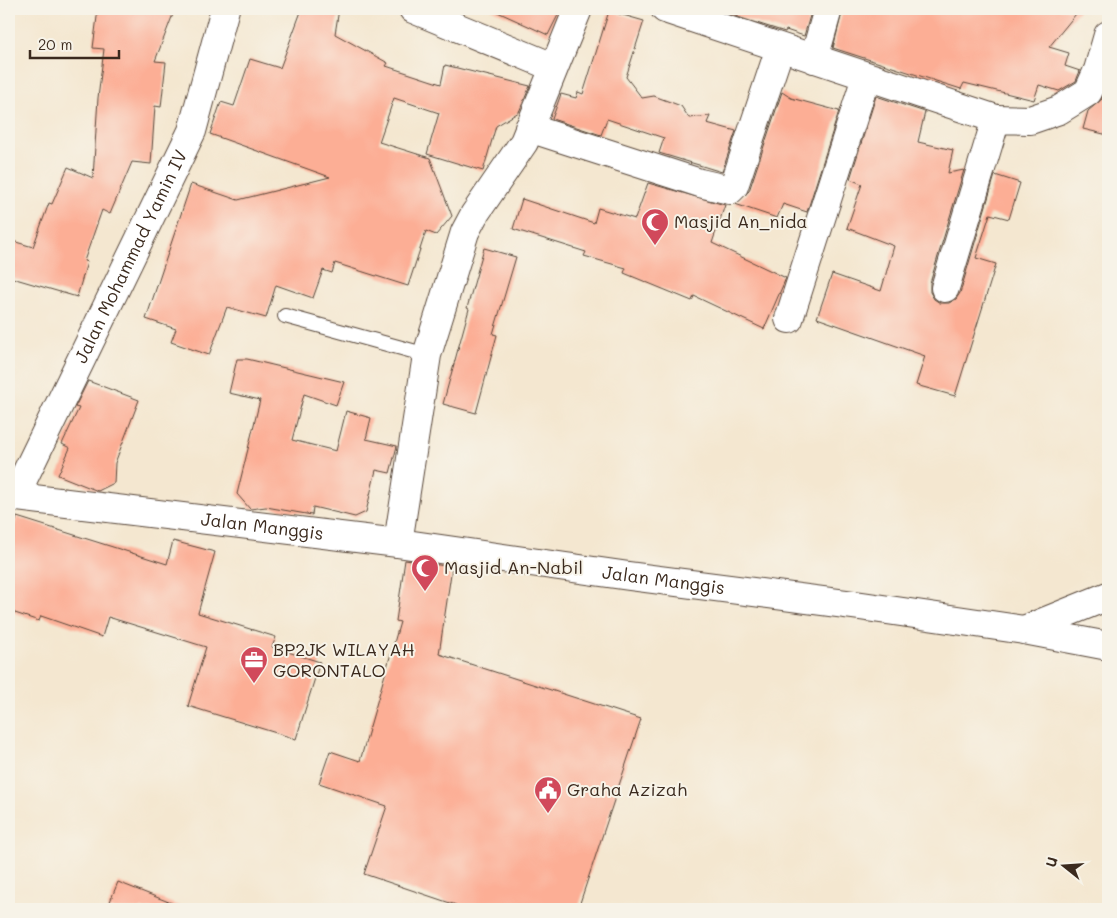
<svg xmlns="http://www.w3.org/2000/svg" width="1117" height="918" viewBox="0 0 1117 918" font-family="Mali,sans-serif">
  <style>
    .building { fill: #fcae95 }
    .lines { fill: none; stroke-linecap: round; stroke-linejoin: round }
    .service-casing { stroke: #574639; stroke-width: 16 }
    .minor-casing { stroke: #574639; stroke-width: 30 }
    .tertiary-casing { stroke: #574639; stroke-width: 30 }
    .service { stroke: #fff; stroke-width: 14 }
    .minor { stroke: #fff; stroke-width: 28 }
    .tertiary { stroke: #fff; stroke-width: 28 }
    .labels { text-anchor: middle; stroke-width: 4; stroke-linejoin: round; paint-order: stroke }
    .poi-label { font-size: 18px; fill: #3b2a1e; stroke: #f7f3e8; text-anchor: start }
    .street-label { font-size: 18px; fill: #3b2a1e; stroke: #f7f3e8 }
  </style>
  <rect width="100%" height="100%" fill="#f7f3e8"/>
  <filter id="ink" filterUnits="userSpaceOnUse"><feTurbulence type="fractalNoise" baseFrequency=".02" numOctaves="2"/><feDisplacementMap in="SourceGraphic" scale="10" xChannelSelector="R" yChannelSelector="G"/><feConvolveMatrix kernelMatrix="1 2 1 2 8 2 1 2 1" color-interpolation-filters="sRGB"/></filter>
  <filter id="wash" filterUnits="userSpaceOnUse"><feTurbulence type="fractalNoise" baseFrequency=".0096" numOctaves="4" result="noise"/><feDisplacementMap in="SourceGraphic" scale="20" xChannelSelector="R" yChannelSelector="G"/><feGaussianBlur stdDeviation="1.12" result="paint"/><feColorMatrix in="noise" values="0 0 0 0 0 0 0 0 0 0 0 0 0 0 0 0 0 1.4 0 .05"/><feComposite in="paint" operator="in"/></filter>
  <g filter="url(#wash)">
    <rect width="100%" height="100%" fill="#f4e7d0"/>
    <g id="blocks">
      <!-- building -->
      <path class="building" d="M98,9H175L155,61L166,62L161,107L155,106L151,164L132,162L110,214L102,210L84,261L87,262L77,297L9,277V240L33,247L49,203L52,204L68,167L93,178L98,98L104,49L93,48Z
        M302,9H339L335,34L388,63L386,66L441,84L445,65L530,86L519,112L496,126L483,171L427,154L439,113L394,98L379,142L430,158L452,216L436,235L426,231L408,286L335,263L332,273L323,270L313,298L276,285L266,318L227,307L209,355L171,342L176,329L146,319L191,184L238,200L330,177L210,134L221,102L234,106L250,59L280,68Z
        M491,9H561L548,35Z
        M723,9H812L804,36L786,30L785,32L722,12Z
        M843,9H1080L1049,47L1069,53L1065,66L1080,71L1076,81L1059,91L1039,85L1034,100L964,83L961,89L833,48Z
        M609,11L644,21L626,77L642,98L654,96L681,106L689,118L710,116L707,123L736,131L722,172L659,153L664,138L607,119L601,135L552,119L561,94L576,98L578,92L583,94Z
        M1108,85V135L1083,129L1088,111L1102,99Z
        M782,92L791,98L839,111L807,212L783,204L777,218L735,204L749,191Z
        M876,96L925,112L918,142L953,150L948,173L964,170L930,283V292L934,299L940,303H949L956,299L960,293L995,175L1020,183L1009,219L990,214L976,258L996,264L955,396L916,385L925,356L817,318L832,274L881,291L894,246L847,228L862,184L850,179Z
        M648,183L725,205L712,243L786,278L764,329L694,296L692,301L624,273L626,268L584,256L586,252L513,229L522,199L594,223L598,208L635,219Z
        M484,248L516,257L493,334L497,335L476,413L443,404L469,309L467,308Z
        M237,359H247L344,382L336,405L304,394L292,440L336,451L346,411L371,418L366,439L397,446L390,473L376,470L366,512L355,517L313,507L312,515L266,507L250,509L237,494L260,400L229,393Z
        M88,381L139,400L115,463L114,483L98,491L58,475L70,448L62,444L79,408L75,407Z
        M17,517L167,564L173,541L215,552L198,613L276,637L272,647L320,662L296,739L188,706L206,647L108,617L102,637L41,616L39,621L9,611V544Z
        M405,560L452,567L439,654L641,719L578,909H454L456,905L364,874L387,806L319,783L330,751L360,761L400,622L396,621Z
        M118,882L184,908L183,909H107Z"/>
    </g>
  </g>
  <g filter="url(#ink)">
    <use href="#blocks" fill-opacity="0" stroke="#574639" stroke-width="1"/>
    <g class="lines">
      <!-- service casing -->
      <g class="service-casing">
        <path id="service" d="M285,316L427,355"/>
      </g>
      <!-- minor casing -->
      <g class="minor-casing">
        <g id="minor">
          <path d="M413,9L553,67"/>
          <path d="M665,9L996,119"/>
          <path d="M814,59L828,9"/>
          <path d="M529,128L700,183L730,190L734,186L780,48"/>
          <path d="M945,288L996,119L1030,120L1059,110L1088,92L1098,70L1108,35"/>
          <path d="M789,319L866,77"/>
          <path id="s1" d="M15,496L192,131L225,9"/>
          <path d="M398,543L427,355L465,232L474,215L524,142L578,9"/>
          <path d="M1024,630L1108,596"/>
        </g>
      </g>
      <!-- tertiary casing -->
      <g class="tertiary-casing">
        <g id="tertiary">
          <path id="s2" d="M9,496L398,543L629,576L861,606L1024,630L1108,646"/>
        </g>
      </g>
      <!-- service -->
      <use href="#service" class="service"/>
      <!-- minor -->
      <use href="#minor" class="minor"/>
      <!-- tertiary -->
      <use href="#tertiary" class="tertiary"/>
    </g>
  </g>
  <!-- icons -->
  <defs>
    <g id="mosque-pin" transform="scale(1.4375)"><path d="M0 17L-7.5 6A9.5 9.5 0 1 1 7.5 6Z" fill="#d1495b" stroke="#f7f3e8"/><path d="M3.5-4.9A6 6 0 1 0 3.5 4.9A5 5 0 1 1 3.5-4.9Z" fill="#fff"/></g>
    <g id="office-pin" transform="scale(1.4375)"><path d="M0 17L-7.5 6A9.5 9.5 0 1 1 7.5 6Z" fill="#d1495b" stroke="#f7f3e8"/><path d="M-6-3h4V-5.5h4V-3h4V5H-6ZM-1-4.5V-3h2v-1.5ZM-6 0V1H6V0Z" fill="#fff"/></g>
    <g id="civic-pin" transform="scale(1.4375)"><path d="M0 17L-7.5 6A9.5 9.5 0 1 1 7.5 6Z" fill="#d1495b" stroke="#f7f3e8"/><path d="M-.6-6.5H3V-4.5H.6V-3L4-1V1h2V6H-6V1h2V-1L-.6-3ZM-1.2 2.5V6h2.4V2.5Z" fill="#fff"/></g>
  </defs>
  <g fill-rule="evenodd">
    <use href="#mosque-pin" x="655" y="222"/>
    <use href="#mosque-pin" x="425" y="568"/>
    <use href="#office-pin" x="254" y="660"/>
    <use href="#civic-pin" x="548" y="790"/>
  </g>
  <g class="labels">
    <!-- poi labels -->
    <g class="poi-label">
      <text x="674" y="228">Masjid An_nida</text>
      <text x="444" y="574">Masjid An-Nabil</text>
      <text x="273" y="656">BP2JK WILAYAH<tspan x="273" dy="21">GORONTALO</tspan></text>
      <text x="567" y="796">Graha Azizah</text>
    </g>
    <!-- street labels -->
    <g class="street-label">
      <text dy="6" stroke="none"><textPath href="#s1" startOffset="266">Jalan Mohammad Yamin IV</textPath></text>
      <text dy="6" stroke="none"><textPath href="#s2" startOffset="255">Jalan Manggis</textPath></text>
      <text dy="6" stroke="none"><textPath href="#s2" startOffset="660">Jalan Manggis</textPath></text>
    </g>
  </g>
  <!-- margin -->
  <rect width="1117" height="918" fill="none" stroke="#f7f3e8" stroke-width="30"/>
  <!-- north arrow -->
  <g transform="translate(1064 866) rotate(287)" stroke="#f7f3e8" stroke-width="4" paint-order="stroke">
  <path d="M0-4L9 19L0 12L-9 19Z" fill="#3b2a1e"/>
  <text y="-8" font-size="14" font-weight="bold" text-anchor="middle" fill="#3b2a1e">U</text>
  </g>
  <!-- scale -->
  <path d="M30 50v8h89v-8" fill="none" stroke="#3b2a1e" stroke-width="2.5"/>
  <text x="38" y="50" font-size="15" fill="#3b2a1e" stroke="#f7f3e8" stroke-width="4" paint-order="stroke">20 m</text>
</svg>
